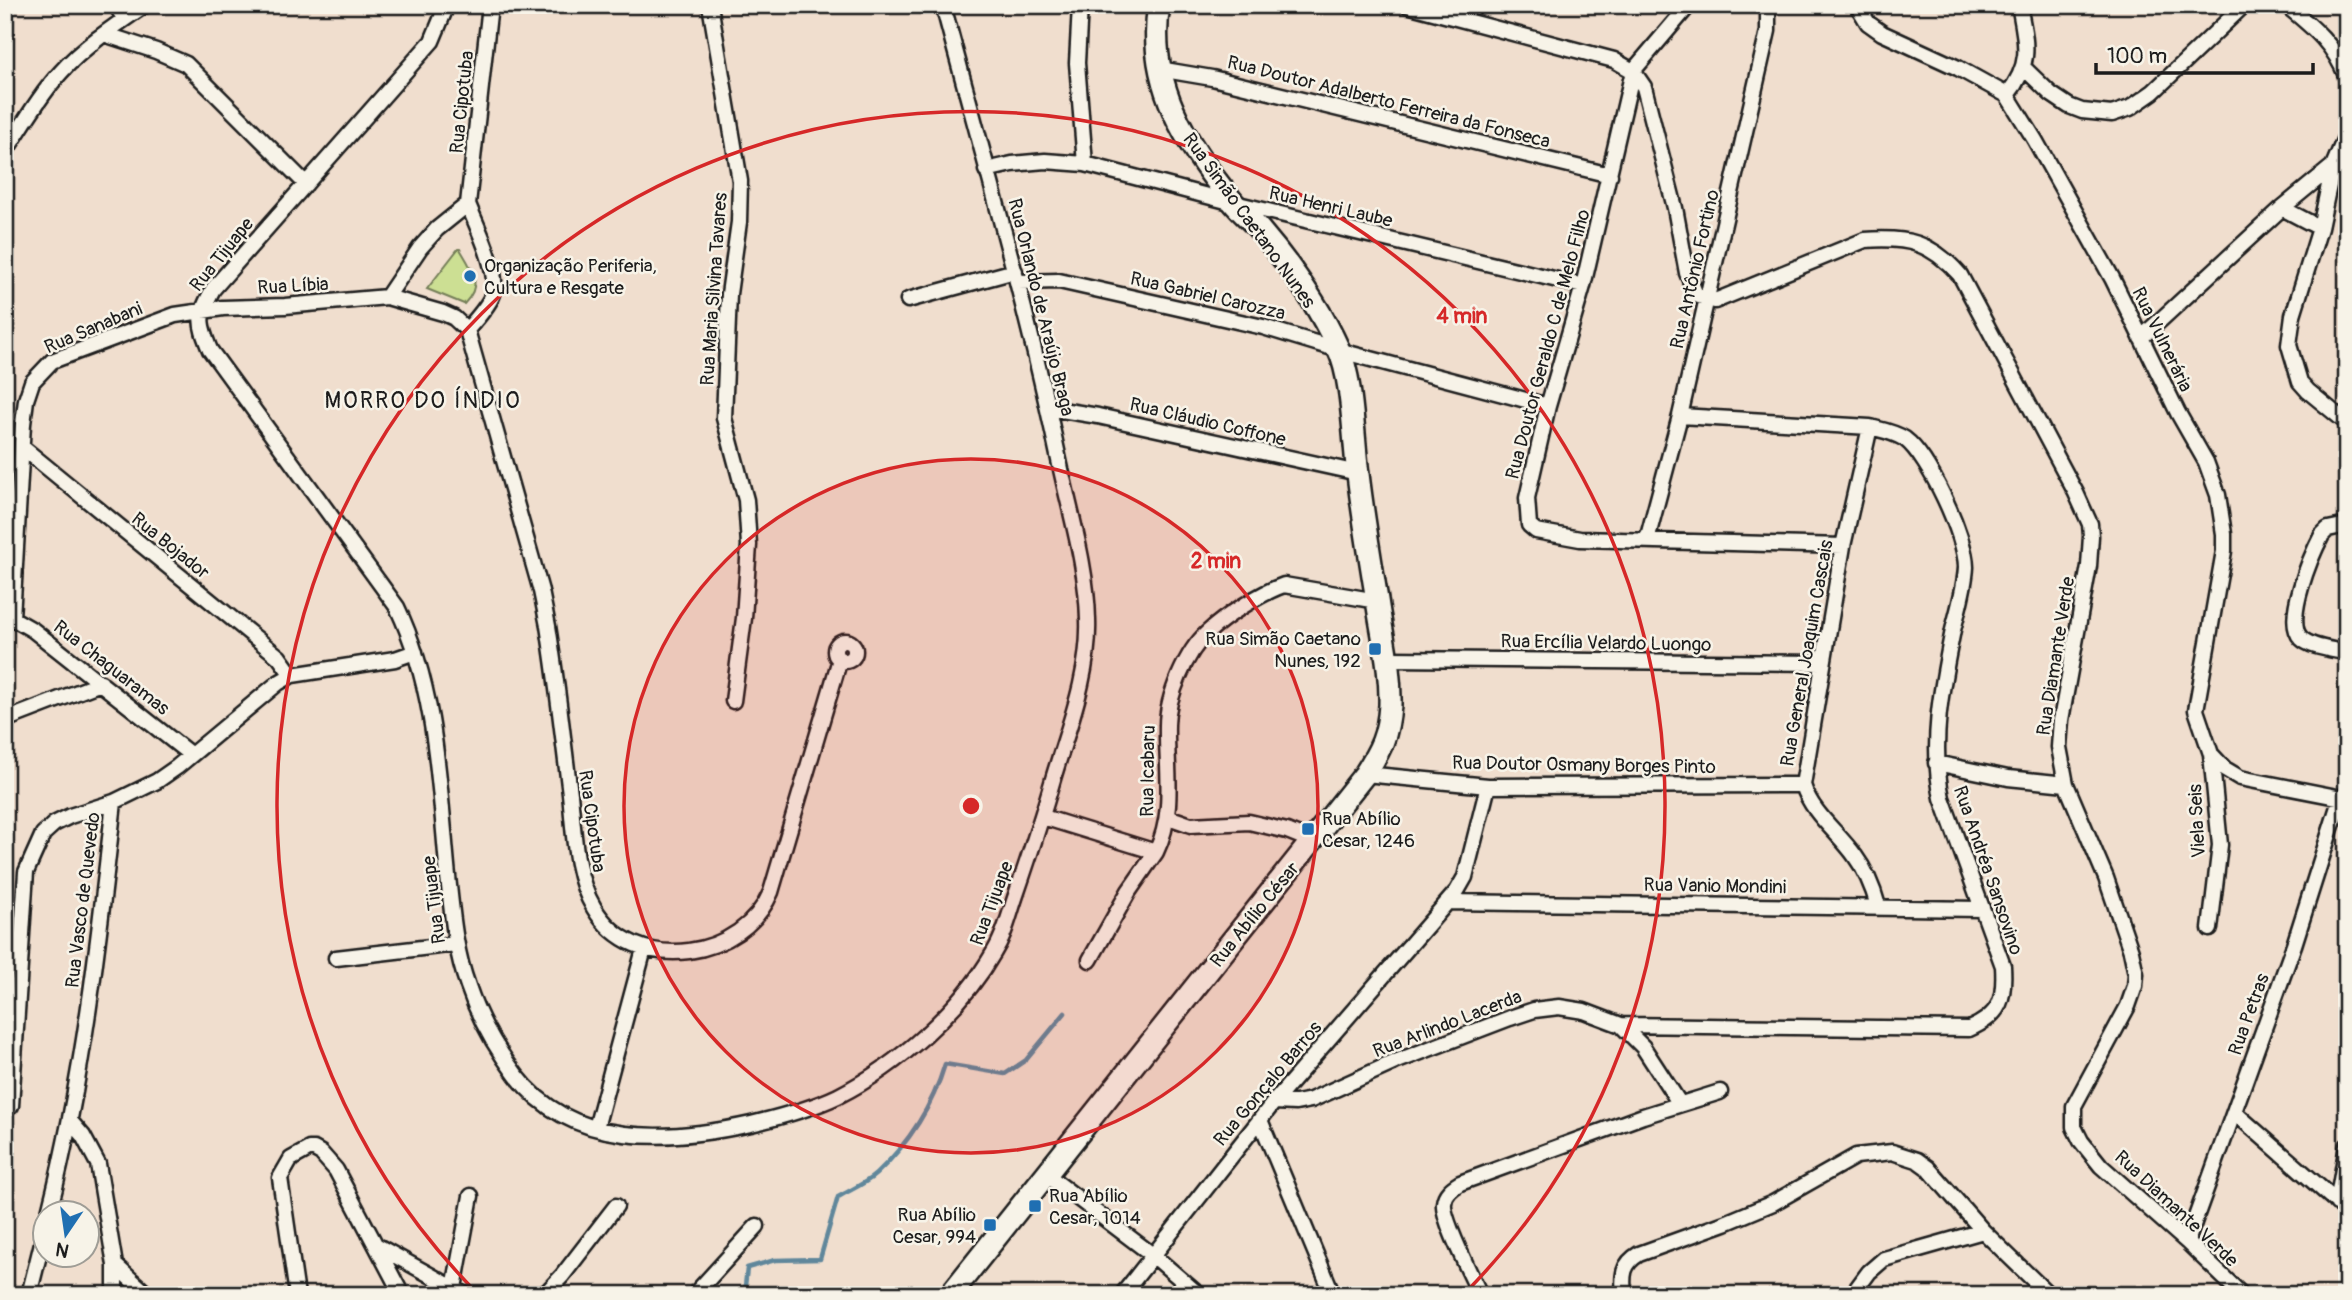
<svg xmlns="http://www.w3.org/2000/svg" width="2352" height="1300" viewBox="0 0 2352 1300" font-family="Pangolin,sans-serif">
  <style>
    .green { fill: #ccdf93; stroke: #747e58; stroke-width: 2 }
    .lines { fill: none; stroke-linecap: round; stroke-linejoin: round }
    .stream { stroke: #60879b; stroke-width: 4.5 }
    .minor-casing { stroke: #1c1c1c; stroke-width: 19 }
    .secondary-casing { stroke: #1c1c1c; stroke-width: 26 }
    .minor { stroke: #f7f3e8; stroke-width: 14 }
    .secondary { stroke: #f7f3e8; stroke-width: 21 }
    .ring { fill: none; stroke: #d62828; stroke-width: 3.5 }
    .poi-dot { fill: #1f6fb2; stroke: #f7f3e8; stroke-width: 2.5 }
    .labels { text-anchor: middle; stroke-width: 5; stroke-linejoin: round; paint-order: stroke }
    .street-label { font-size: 19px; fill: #1c1c1c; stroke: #f7f3e8 }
    .poi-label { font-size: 19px; fill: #1c1c1c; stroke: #f7f3e8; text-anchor: start }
    .quarter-label { font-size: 23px; letter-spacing: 2px; fill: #1c1c1c; stroke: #f7f3e8 }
    .centre { fill: #d62828; stroke: #f7f3e8; stroke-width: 3.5 }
    .ring-label { font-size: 21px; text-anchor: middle; font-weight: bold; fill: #d62828; stroke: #f7f3e8; stroke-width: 5; stroke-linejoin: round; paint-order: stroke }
  </style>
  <rect width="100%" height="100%" fill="#f0dece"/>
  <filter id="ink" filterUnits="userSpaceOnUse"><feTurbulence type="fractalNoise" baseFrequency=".0143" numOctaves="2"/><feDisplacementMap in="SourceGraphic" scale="14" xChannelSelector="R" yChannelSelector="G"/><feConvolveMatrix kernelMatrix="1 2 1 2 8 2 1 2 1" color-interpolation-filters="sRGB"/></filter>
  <g filter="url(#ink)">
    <!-- green -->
    <path class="green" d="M458,249H460C472,269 484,284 464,304L427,289Z"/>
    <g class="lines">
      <!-- stream -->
      <path class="stream" d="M744,1295L747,1268L775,1260L820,1259L838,1197C850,1190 865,1184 876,1174C909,1143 932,1108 945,1064L1005,1074L1026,1060L1065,1013"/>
      <!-- minor casing -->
      <g class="minor-casing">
        <path id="minor" d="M116,5L124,18
          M447,5L432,41L213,289C198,317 198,321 210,350L397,607C437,691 439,784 448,876C452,913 455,951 468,986C479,1019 495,1047 516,1075C572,1149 670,1142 751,1124C780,1117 811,1109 838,1096C897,1066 961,1010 994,952C1005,935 1009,915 1016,895C1029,857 1042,818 1053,779C1068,728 1090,674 1088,620C1087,566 1070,513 1059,460C1027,307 983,156 943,5
          M710,5L740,181L739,222L729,294L724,418L746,500L749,545L744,618L733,701
          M1080,5L1077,63L1085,164
          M1407,5L1614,60L1633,71L1644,87L1675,208L1687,273L1696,295L1715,301L1865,240C1908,237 1931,242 1960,275L2076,493L2090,524L2091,536L2089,566L2061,720L2059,747L2066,784L2106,878L2131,951L2136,974L2135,986L2128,1006L2074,1106V1127L2081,1141L2101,1166L2187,1242L2242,1295
          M1689,5L1633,71L1583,286L1548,406L1527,498L1529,525L1536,531L1580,539L1843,546
          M1857,5L1868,23L1882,33L1958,68L2007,95L2035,140L2112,278L2178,413L2206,462L2218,495L2224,534V551L2196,710L2211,754L2225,769L2240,778L2347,799
          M2286,5C2314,28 2334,44 2347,78
          M104,34L156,51L186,64L306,184
          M2024,68L2051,94L2069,106L2082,111L2112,114L2130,108L2153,92L2242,7L2247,5
          M1159,69L1212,78L1610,175
          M2007,95C2033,63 2026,42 2019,5
          M5,152C23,125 39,96 61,72C84,46 116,25 145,5
          M2333,166L2320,228L2293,315L2289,345L2300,382L2308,391L2347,423
          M986,170L1012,164L1045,161L1085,164L1234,203L1583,286
          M2282,208L2320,228
          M1018,282L1059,281L1263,327L1352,354L1548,406
          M387,297L420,248L437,229L468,204L490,5
          M908,300L1015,271
          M467,330C476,319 488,307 493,294C500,272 476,225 468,204
          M2141,338L2282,208L2333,166L2347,133
          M1049,408L1098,416L1358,473
          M1870,427L1843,546L1803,785C1812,814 1838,832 1855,856C1867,872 1873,888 1878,906
          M22,447L279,657L292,675
          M2347,525L2328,529L2322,535C2312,554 2283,621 2301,638C2311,648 2333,649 2347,653
          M1647,540L1680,416L1768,31V5
          M5,618H12L33,630L191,755
          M12,618L23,424L26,400L32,382L52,361L175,315L223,308L285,306L387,297L443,313L454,318L467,330L541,591L548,626C557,682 563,738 570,794C574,831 574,875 594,908C614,942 650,956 689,951C725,946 757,925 771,892L840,659
          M835 651a10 10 0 1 1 20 0a10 10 0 1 1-20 0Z
          M1388,659L1823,663
          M5,720L101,683
          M1936,763L2008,778L2066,784
          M1365,774L1488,786L1803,785
          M1043,817L1156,852C1176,811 1166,769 1167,725C1167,697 1186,652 1207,633C1225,616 1261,593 1284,585L1377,601
          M1168,817L1191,825L1249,822L1287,831L1312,841
          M1448,902L1982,909
          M2210,929L2220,845L2211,754
          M336,958L456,944
          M1090,960L1129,891L1156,852
          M1621,1025L1969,1029C2001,1015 2005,999 2003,966L1942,798C1930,742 1942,685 1953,630C1958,610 1965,587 1966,567C1966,537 1929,457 1905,439C1894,432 1882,430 1870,427L1680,416
          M1274,1102L1296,1103L1311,1100L1395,1062L1510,1018L1534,1010L1559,1007L1584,1011L1621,1025L1643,1047L1680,1104
          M11,1106L26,872L43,834L54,824L70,816L114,802
          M2234,1112L2347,1211
          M1260,1120L1333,1295
          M71,1122L83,1136L98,1164L115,1265V1295
          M596,1128L644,949
          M1047,1175L1154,1256L1199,1295
          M2337,1203L2347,1146
          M49,1212C83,1079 99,940 114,802L157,781L177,767L278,683L292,675L395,659L415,652
          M2187,1242L2294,945L2341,797
          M376,1245L466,1295
          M115,1265L148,1295
          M454,1288L471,1196
          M29,1295L46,1227
          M297,1295L280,1178L291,1159L309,1149H314L321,1153L336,1170L402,1295
          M544,1295L562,1276L616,1206
          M694,1295L757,1226
          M1122,1295L1274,1102L1457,891L1465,877L1488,786
          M1480,1295C1472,1276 1442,1220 1444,1203C1445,1193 1452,1188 1460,1183L1643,1116L1720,1092
          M1624,1295C1622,1276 1622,1264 1639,1254L1725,1223L1773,1203L1856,1156L1892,1152L1917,1160L1928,1168L1983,1231L2049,1295
          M1852,1295L1869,1272L1884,1259L1983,1231"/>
      </g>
      <!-- secondary casing -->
      <g class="secondary-casing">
        <path id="secondary" d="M950,1295L1365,774C1381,749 1388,735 1390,705C1391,669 1382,635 1377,600C1370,558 1363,516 1358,474C1353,438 1353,379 1338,348C1319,306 1289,264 1259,229C1251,220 1241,212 1233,202C1186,145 1146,82 1159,5"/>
      </g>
      <!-- minor -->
      <use href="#minor" class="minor"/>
      <!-- secondary -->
      <use href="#secondary" class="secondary"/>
    </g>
  </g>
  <!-- distance rings -->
  <circle cx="971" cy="806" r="347" fill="#d62828" fill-opacity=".12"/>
  <g class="ring">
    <circle cx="971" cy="806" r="347"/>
    <path d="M476 1292A694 694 0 1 1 1466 1292"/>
  </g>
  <!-- markers -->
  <g class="poi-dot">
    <circle cx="470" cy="276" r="7"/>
    <rect x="1368" y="642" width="14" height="14" rx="3.5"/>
    <rect x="1301" y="822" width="14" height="14" rx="3.5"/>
    <rect x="1028" y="1199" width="14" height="14" rx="3.5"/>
    <rect x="983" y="1218" width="14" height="14" rx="3.5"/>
  </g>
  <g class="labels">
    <!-- street labels -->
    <g class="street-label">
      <text transform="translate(1389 101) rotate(14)" y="7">Rua Doutor Adalberto Ferreira da Fonseca</text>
      <text transform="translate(461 102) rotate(-84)" y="7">Rua Cipotuba</text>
      <text transform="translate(1331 206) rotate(13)" y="7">Rua Henri Laube</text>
      <text transform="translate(1250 220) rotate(54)" y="7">Rua Simão Caetano Nunes</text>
      <text transform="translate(221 254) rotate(-51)" y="7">Rua Tijuape</text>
      <text transform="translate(1694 269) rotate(-77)" y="7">Rua Antônio Fortino</text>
      <text transform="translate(293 285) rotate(-3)" y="7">Rua Líbia</text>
      <text transform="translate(713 289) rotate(-86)" y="7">Rua Maria Silvina Tavares</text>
      <text transform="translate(1208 295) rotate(13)" y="7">Rua Gabriel Carozza</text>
      <text transform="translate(1042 307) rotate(76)" y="7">Rua Orlando de Araújo Braga</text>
      <text transform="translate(93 327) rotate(-23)" y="7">Rua Sanabani</text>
      <text transform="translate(2163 339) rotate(64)" y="7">Rua Vulnerária</text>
      <text transform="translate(1547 344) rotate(-75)" y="7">Rua Doutor Geraldo C de Melo Filho</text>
      <text transform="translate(1208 421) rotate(13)" y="7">Rua Cláudio Coffone</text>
      <text transform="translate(171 545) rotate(39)" y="7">Rua Bojador</text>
      <text transform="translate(1606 642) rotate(1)" y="7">Rua Ercília Velardo Luongo</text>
      <text transform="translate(1806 653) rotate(-80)" y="7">Rua General Joaquim Cascais</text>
      <text transform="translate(2055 656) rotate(-81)" y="7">Rua Diamante Verde</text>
      <text transform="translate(112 667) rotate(38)" y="7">Rua Chaguaramas</text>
      <text transform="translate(1584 764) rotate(1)" y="7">Rua Doutor Osmany Borges Pinto</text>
      <text transform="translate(1147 771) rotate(-89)" y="7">Rua Icabaru</text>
      <text transform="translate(593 821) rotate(82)" y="7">Rua Cipotuba</text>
      <text transform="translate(2196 821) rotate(-93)" y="7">Viela Seis</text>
      <text transform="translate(1989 870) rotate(71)" y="7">Rua Andréa Sansovino</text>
      <text transform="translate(1715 885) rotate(1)" y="7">Rua Vanio Mondini</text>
      <text transform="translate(82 900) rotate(-83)" y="7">Rua Vasco de Quevedo</text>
      <text transform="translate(433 900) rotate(-97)" y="7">Rua Tijuape</text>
      <text transform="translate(991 903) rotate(-69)" y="7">Rua Tijuape</text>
      <text transform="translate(1254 914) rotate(-51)" y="7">Rua Abílio César</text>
      <text transform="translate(2248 1014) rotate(-70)" y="7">Rua Petras</text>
      <text transform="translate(1447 1023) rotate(-21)" y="7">Rua Arlindo Lacerda</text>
      <text transform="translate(1267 1083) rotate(-50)" y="7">Rua Gonçalo Barros</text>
      <text transform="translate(2177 1208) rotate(43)" y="7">Rua Diamante Verde</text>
    </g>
    <!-- poi labels -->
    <g class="poi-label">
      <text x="484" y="272">Organização Periferia,<tspan x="484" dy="22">Cultura e Resgate</tspan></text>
      <text x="1361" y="645" text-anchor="end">Rua Simão Caetano<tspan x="1361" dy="22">Nunes, 192</tspan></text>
      <text x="1322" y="825">Rua Abílio<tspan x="1322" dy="22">Cesar, 1246</tspan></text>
      <text x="1049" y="1202">Rua Abílio<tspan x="1049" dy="22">Cesar, 1014</tspan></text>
      <text x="976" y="1221" text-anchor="end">Rua Abílio<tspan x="976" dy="22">Cesar, 994</tspan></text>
    </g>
    <!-- quarter labels -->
    <g class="quarter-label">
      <text x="423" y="408">MORRO DO ÍNDIO</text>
    </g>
  </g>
  <circle cx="971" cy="806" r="10" class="centre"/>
  <g class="ring-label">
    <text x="1462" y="323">4 min</text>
    <text x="1216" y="568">2 min</text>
  </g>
  <!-- margin -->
  <rect width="2352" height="1300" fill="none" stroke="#f7f3e8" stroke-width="28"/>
  <rect x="14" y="14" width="2324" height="1272" fill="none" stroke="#1c1c1c" stroke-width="2.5" filter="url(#ink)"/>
  <!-- north arrow -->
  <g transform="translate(66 1234) rotate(193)"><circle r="33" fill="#f7f3e8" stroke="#9f9d96" stroke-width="2"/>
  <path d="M0-5L12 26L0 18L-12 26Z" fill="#1f6fb2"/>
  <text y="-10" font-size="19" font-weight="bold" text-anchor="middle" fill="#1c1c1c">N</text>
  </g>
  <!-- scale -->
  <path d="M2096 63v10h217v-10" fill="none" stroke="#1c1c1c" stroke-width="3.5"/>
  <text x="2107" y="63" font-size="21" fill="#1c1c1c" stroke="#f7f3e8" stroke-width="5" paint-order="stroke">100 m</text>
</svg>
